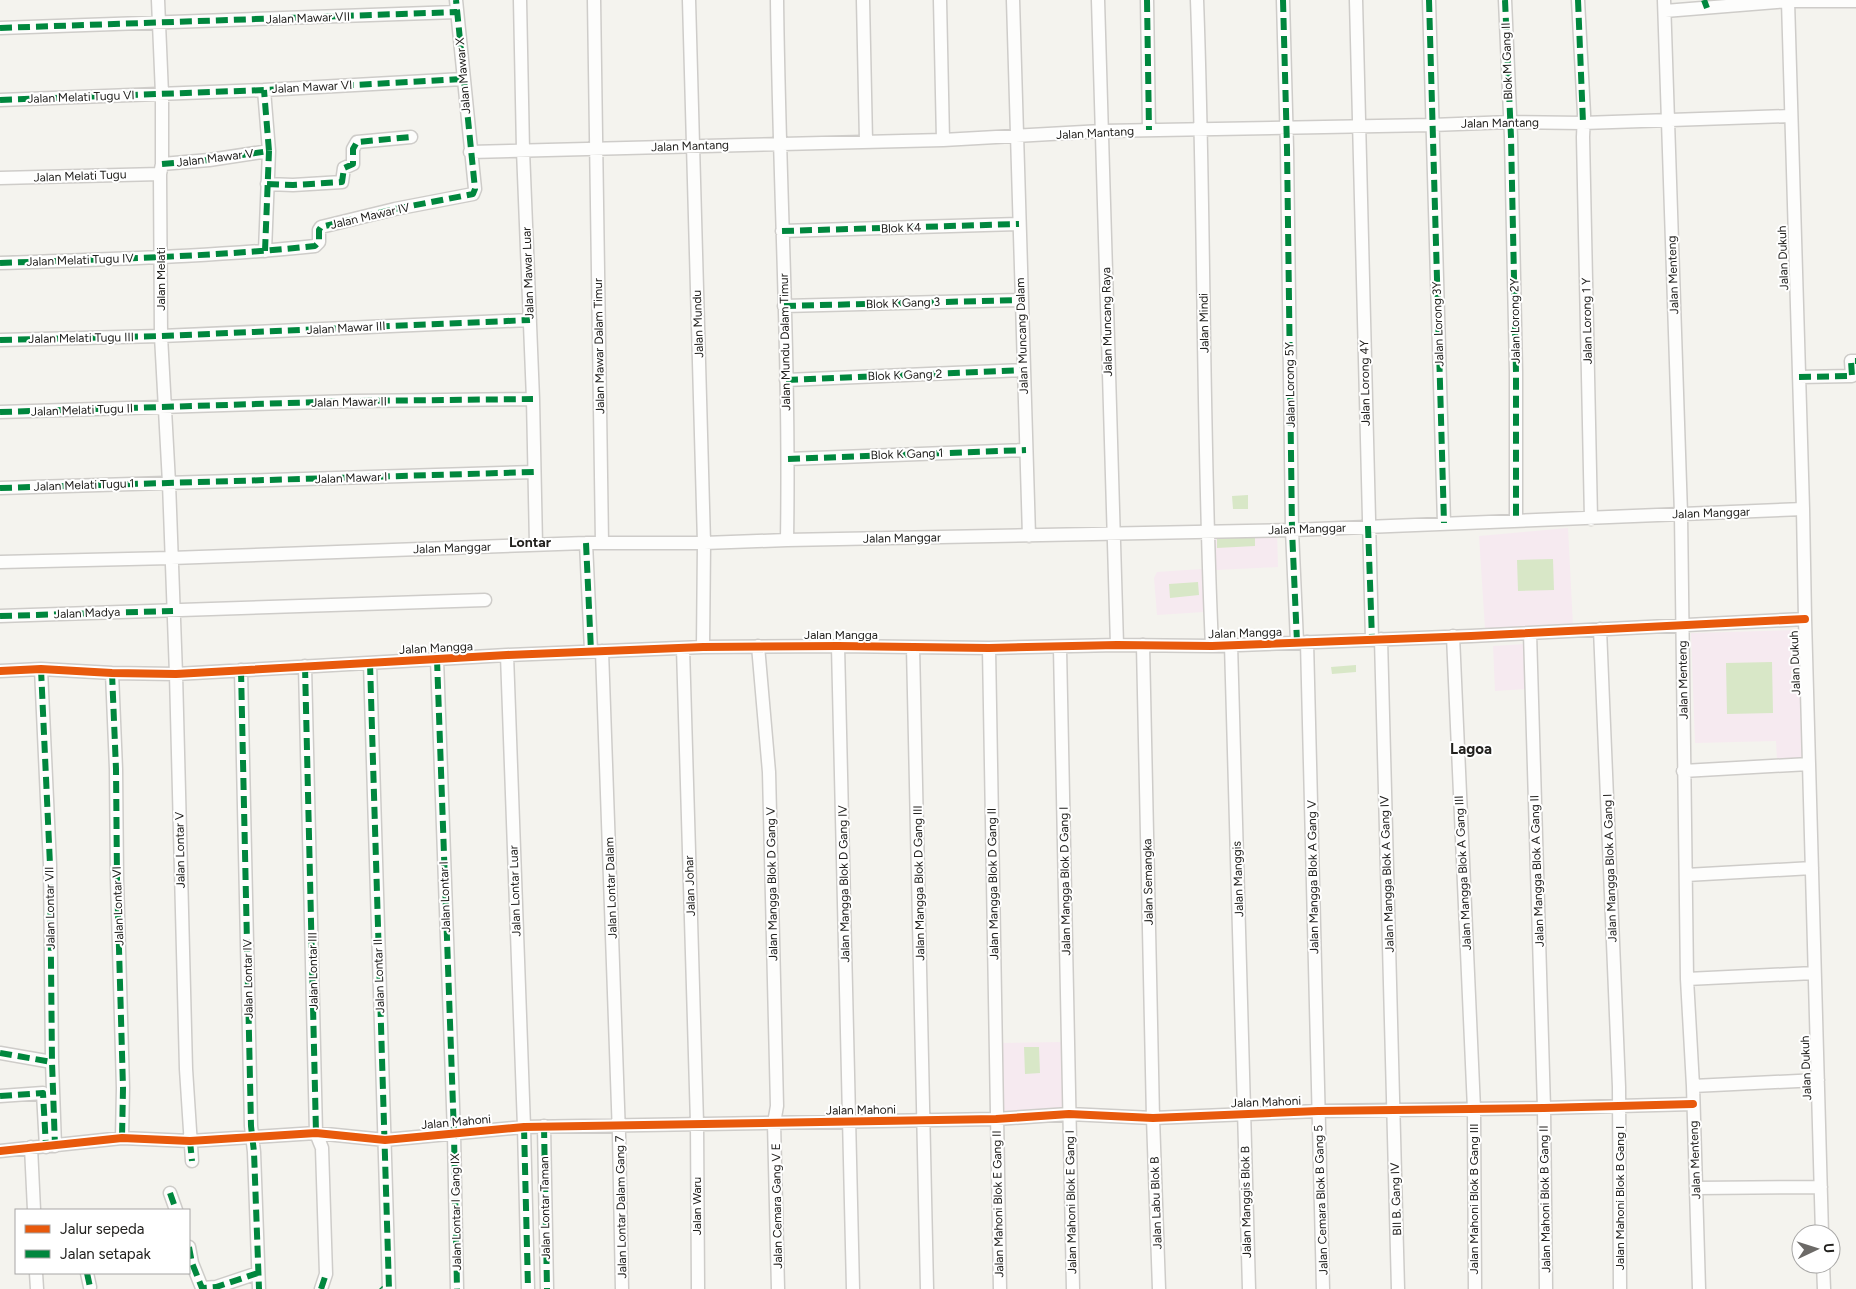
<svg xmlns="http://www.w3.org/2000/svg" width="1856" height="1289" viewBox="0 0 1856 1289" font-family="Figtree,sans-serif">
  <style>
    .education { fill: #f6eaf0 }
    .pitch { fill: #d8e7c7 }
    .lines { fill: none; stroke-linecap: round; stroke-linejoin: round }
    .minor-casing { stroke: #ceccc9; stroke-width: 15 }
    .minor { stroke: #fdfdfc; stroke-width: 12 }
    .quiet { stroke: #00873e; stroke-width: 6; stroke-dasharray: 12 6; stroke-linecap: butt }
    .cycleway-casing { stroke: #fff; stroke-width: 11 }
    .cycleway { stroke: #e8590c; stroke-width: 8 }
    .labels { text-anchor: middle; stroke-width: 4; stroke-linejoin: round; paint-order: stroke }
    .street-label { font-size: 12px; fill: #22211e; stroke: #fff }
    .neighbourhood-label { font-size: 14px; font-weight: bold; fill: #22211e; stroke: #fff }
    .quarter-label { font-size: 15px; font-weight: bold; fill: #22211e; stroke: #fff }
  </style>
  <rect width="100%" height="100%" fill="#f4f3ee"/>
  <!-- education -->
  <path class="education" d="M1568,528L1573,626L1485,629L1479,536Z
    M1277,531L1278,567L1216,570L1213,534Z
    M1202,569L1204,612L1157,615L1154,578L1157,572Z
    M1796,630L1802,633L1805,760H1777L1776,741L1695,743L1691,633Z
    M1526,644L1528,689L1495,691L1493,646Z
    M1063,1042L1064,1112H1002L999,1043Z"/>
  <!-- pitch -->
  <path class="pitch" d="M1248,495V509H1233L1232,496Z
    M1255,534V546L1217,548V536Z
    M1553,559L1554,590L1518,591L1517,560Z
    M1198,582L1199,595L1170,598L1169,584Z
    M1772,662L1773,713L1727,714L1726,663Z
    M1356,665V672L1332,674L1331,667Z
    M1024,1047H1039L1040,1073L1025,1074Z"/>
  <g class="lines">
    <!-- minor casing -->
    <g class="minor-casing">
      <path id="minor" d="M158,0L162,94V164L160,174L161,336L169,483L176,674L186,1069L192,1161
        M520,0L523,150L533,399L536,545
        M594,0L602,543
        M689,0L704,543L703,647
        M777,0C779,180 790,360 787,540
        M863,0L866,141
        M940,0L943,140
        M1013,0L1029,536
        M1098,0L1117,645
        M1147,0L1149,130
        M1197,0C1205,215 1202,431 1212,646
        M1283,0L1287,148L1292,530L1297,642
        M1356,0L1372,639
        M1429,0L1444,523
        M1505,0L1511,137L1516,372V521
        M1578,0L1584,114L1583,137L1591,519
        M1664,0L1681,514L1687,979L1693,1086L1699,1289
        M1788,1L1803,509L1805,619L1822,1234
        M1665,11L1788,1H1856
        M0,28L457,12
        M0,100L264,90L463,79
        M470,152L943,140L1102,131L1432,125L1510,122L1583,123L1790,116
        M162,164L209,160L269,151L264,90
        M0,178L160,174
        M267,184L293,185L342,182L344,168L353,164V149L357,142L411,137
        M782,231L1019,224
        M265,251L269,151
        M0,263C105,259 211,257 315,246L319,242V230L321,227L395,209L473,194L475,189L456,0
        M784,306L1021,300
        M0,340L161,336L530,320
        M1799,377L1852,376L1851,361H1856
        M786,380L1023,370
        M0,412L354,401L533,399
        M788,459L1026,450
        M0,488L534,472
        M586,543L591,651
        M0,562L171,558L586,543H704L787,540L1292,530L1803,509
        M0,616L485,600
        M1600,629L1619,1087L1620,1289
        M1530,633L1544,1108L1546,1289
        M1453,636L1474,1109L1475,1289
        M1381,639L1398,1289
        M1307,642L1323,1289
        M1231,644L1249,1289
        M1143,645L1153,1118L1159,1289
        M758,646L769,772L777,1106L774,1123L778,1289
        M838,646L853,1289
        M913,647L927,1289
        M683,648L697,1123L698,1289
        M989,648L1000,1289
        M1060,648L1073,1289
        M602,651L619,1135L622,1289
        M507,655L524,1127L528,1289
        M437,659L454,1134L457,1289
        M370,663L389,1289
        M305,666L316,1133L322,1148L326,1274L321,1289
        M41,669L50,865L52,1062L55,1146
        M241,670L251,1126L254,1152L259,1289
        M0,671L41,669L112,673L176,674L507,655L703,647L838,646L989,648L1117,645L1212,646L1471,636L1805,619
        M112,673L116,769L117,879L123,1088L122,1138
        M1683,771L1809,764
        M1686,875L1812,868
        M1687,979L1814,973
        M0,1053L52,1062
        M1693,1086L1818,1080
        M0,1096L43,1093L46,1147
        M544,1126L547,1289
        M31,1147L34,1210
        M0,1151L122,1138L190,1141L316,1133L385,1140L524,1127L996,1119L1069,1114L1153,1118L1318,1111L1544,1108L1693,1104
        M1696,1188L1821,1187
        M170,1193L176,1210
        M189,1247L192,1263L202,1288L216,1287L258,1273
        M1823,1264L1824,1289
        M36,1273L37,1289
        M87,1273L90,1287"/>
    </g>
    <!-- minor -->
    <use href="#minor" class="minor"/>
    <!-- quiet -->
    <path class="quiet" d="M1147,0L1149,130
      M1283,0L1287,148L1292,530L1297,642
      M1429,0L1444,523
      M1505,0L1511,137L1516,372V521
      M1578,0L1583,123
      M1704,0L1707,8
      M0,28L457,12
      M0,100L264,90L463,79
      M162,164L209,160L269,151L264,90
      M267,184L293,185L342,182L344,168L353,164V149L357,142L411,137
      M782,231L1019,224
      M265,251L269,151
      M0,263C105,259 211,257 315,246L319,242V230L321,227L395,209L473,194L475,189L456,0
      M784,306L1021,300
      M0,340L161,336L530,320
      M1799,377L1852,376L1851,361H1856
      M786,380L1023,370
      M0,412L354,401L533,399
      M788,459L1026,450
      M0,488L534,472
      M1368,526L1372,639
      M586,543L591,651
      M0,616L173,611
      M437,659L454,1134L457,1289
      M370,663L389,1289
      M305,666L316,1133
      M41,669L50,865L52,1062L55,1146
      M241,670L251,1126L254,1152L259,1289
      M112,673L116,769L117,879L123,1088L122,1138
      M0,1053L52,1062
      M0,1096L43,1093L46,1147
      M544,1126L547,1289
      M524,1127L528,1289
      M190,1141L192,1161
      M170,1193L176,1210
      M189,1247L192,1263L202,1288L216,1287L258,1273
      M87,1273L90,1287
      M380,1288L381,1289
      M321,1289L326,1274"/>
    <!-- cycleway casing -->
    <g class="cycleway-casing">
      <path id="cycleway" d="M0,671L41,669L112,673L176,674L507,655L703,647L838,646L989,648L1117,645L1212,646L1471,636L1805,619
        M0,1151L122,1138L190,1141L316,1133L385,1140L524,1127L996,1119L1069,1114L1153,1118L1318,1111L1544,1108L1693,1104"/>
    </g>
    <!-- cycleway -->
    <use href="#cycleway" class="cycleway"/>
  </g>
  <g class="labels">
    <!-- street labels -->
    <g class="street-label">
      <text transform="translate(308 18) rotate(-2)" y="4">Jalan Mawar VII</text>
      <text transform="translate(1507 61) rotate(-92)" y="4">Blok M Gang II</text>
      <text transform="translate(463 76) rotate(-95)" y="4">Jalan Mawar X</text>
      <text transform="translate(312 87) rotate(-3)" y="4">Jalan Mawar VI</text>
      <text transform="translate(81 97) rotate(-2)" y="4">Jalan Melati Tugu VI</text>
      <text transform="translate(1500 123) rotate(-1)" y="4">Jalan Mantang</text>
      <text transform="translate(1095 133) rotate(-3)" y="4">Jalan Mantang</text>
      <text transform="translate(690 146) rotate(-2)" y="4">Jalan Mantang</text>
      <text transform="translate(215 158) rotate(-7)" y="4">Jalan Mawar V</text>
      <text transform="translate(80 176) rotate(-2)" y="4">Jalan Melati Tugu</text>
      <text transform="translate(370 216) rotate(-13)" y="4">Jalan Mawar IV</text>
      <text transform="translate(901 228) rotate(-2)" y="4">Blok K4</text>
      <text transform="translate(1783 258) rotate(-92)" y="4">Jalan Dukuh</text>
      <text transform="translate(80 260) rotate(-2)" y="4">Jalan Melati Tugu IV</text>
      <text transform="translate(528 273) rotate(-92)" y="4">Jalan Mawar Luar</text>
      <text transform="translate(1673 275) rotate(-92)" y="4">Jalan Menteng</text>
      <text transform="translate(161 279) rotate(-90)" y="4">Jalan Melati</text>
      <text transform="translate(903 303) rotate(-2)" y="4">Blok K Gang 3</text>
      <text transform="translate(1515 321) rotate(-91)" y="4">Jalan Lorong 2Y</text>
      <text transform="translate(1587 321) rotate(-91)" y="4">Jalan Lorong 1 Y</text>
      <text transform="translate(1107 322) rotate(-91)" y="4">Jalan Muncang Raya</text>
      <text transform="translate(1204 323) rotate(-91)" y="4">Jalan Mindi</text>
      <text transform="translate(698 324) rotate(-92)" y="4">Jalan Mundu</text>
      <text transform="translate(1438 324) rotate(-92)" y="4">Jalan Lorong 3Y</text>
      <text transform="translate(346 328) rotate(-3)" y="4">Jalan Mawar III</text>
      <text transform="translate(1022 336) rotate(-92)" y="4">Jalan Muncang Dalam</text>
      <text transform="translate(81 338) rotate(-1)" y="4">Jalan Melati Tugu III</text>
      <text transform="translate(785 342) rotate(-91)" y="4">Jalan Mundu Dalam Timur</text>
      <text transform="translate(599 346) rotate(-91)" y="4">Jalan Mawar Dalam Timur</text>
      <text transform="translate(905 375) rotate(-2)" y="4">Blok K Gang 2</text>
      <text transform="translate(1365 383) rotate(-91)" y="4">Jalan Lorong 4Y</text>
      <text transform="translate(1290 385) rotate(-91)" y="4">Jalan Lorong 5Y</text>
      <text transform="translate(349 402) rotate(-1)" y="4">Jalan Mawar II</text>
      <text transform="translate(82 410) rotate(-2)" y="4">Jalan Melati Tugu II</text>
      <text transform="translate(907 454) rotate(-2)" y="4">Blok K Gang 1</text>
      <text transform="translate(351 478) rotate(-2)" y="4">Jalan Mawar I</text>
      <text transform="translate(84 485) rotate(-2)" y="4">Jalan Melati Tugu 1</text>
      <text transform="translate(1711 513) rotate(-2)" y="4">Jalan Manggar</text>
      <text transform="translate(1307 529) rotate(-2)" y="4">Jalan Manggar</text>
      <text transform="translate(902 538) rotate(-1)" y="4">Jalan Manggar</text>
      <text transform="translate(452 548) rotate(-2)" y="4">Jalan Manggar</text>
      <text transform="translate(87 613) rotate(-2)" y="4">Jalan Madya</text>
      <text transform="translate(1245 633) rotate(-2)" y="4">Jalan Mangga</text>
      <text x="841" y="639">Jalan Mangga</text>
      <text transform="translate(436 648) rotate(-3)" y="4">Jalan Mangga</text>
      <text transform="translate(1795 663) rotate(-92)" y="4">Jalan Dukuh</text>
      <text transform="translate(1683 680) rotate(-91)" y="4">Jalan Menteng</text>
      <text transform="translate(180 850) rotate(-91)" y="4">Jalan Lontar V</text>
      <text transform="translate(1610 868) rotate(-92)" y="4">Jalan Mangga Blok A Gang I</text>
      <text transform="translate(1537 871) rotate(-92)" y="4">Jalan Mangga Blok A Gang II</text>
      <text transform="translate(1463 873) rotate(-93)" y="4">Jalan Mangga Blok A Gang III</text>
      <text transform="translate(1387 874) rotate(-92)" y="4">Jalan Mangga Blok A Gang IV</text>
      <text transform="translate(1313 877) rotate(-91)" y="4">Jalan Mangga Blok A Gang V</text>
      <text transform="translate(1238 879) rotate(-92)" y="4">Jalan Manggis</text>
      <text transform="translate(1065 881) rotate(-91)" y="4">Jalan Mangga Blok D Gang I</text>
      <text transform="translate(1148 882) rotate(-91)" y="4">Jalan Semangka</text>
      <text transform="translate(919 883) rotate(-91)" y="4">Jalan Mangga Blok D Gang III</text>
      <text transform="translate(772 884) rotate(-91)" y="4">Jalan Mangga Blok D Gang V</text>
      <text transform="translate(844 884) rotate(-91)" y="4">Jalan Mangga Blok D Gang IV</text>
      <text transform="translate(993 884) rotate(-91)" y="4">Jalan Mangga Blok D Gang II</text>
      <text transform="translate(690 886) rotate(-92)" y="4">Jalan Johar</text>
      <text transform="translate(611 888) rotate(-92)" y="4">Jalan Lontar Dalam</text>
      <text transform="translate(515 891) rotate(-92)" y="4">Jalan Lontar Luar</text>
      <text transform="translate(445 897) rotate(-92)" y="4">Jalan Lontar I</text>
      <text transform="translate(118 906) rotate(-92)" y="4">Jalan Lontar VI</text>
      <text transform="translate(50 908) rotate(-91)" y="4">Jalan Lontar VII</text>
      <text transform="translate(313 971) rotate(-91)" y="4">Jalan Lontar III</text>
      <text transform="translate(379 976) rotate(-92)" y="4">Jalan Lontar II</text>
      <text transform="translate(248 979) rotate(-91)" y="4">Jalan Lontar IV</text>
      <text transform="translate(1806 1068) rotate(-92)" y="4">Jalan Dukuh</text>
      <text transform="translate(1266 1102) rotate(-2)" y="4">Jalan Mahoni</text>
      <text transform="translate(861 1110) rotate(-1)" y="4">Jalan Mahoni</text>
      <text transform="translate(456 1122) rotate(-5)" y="4">Jalan Mahoni</text>
      <text transform="translate(1695 1160) rotate(-92)" y="4">Jalan Menteng</text>
      <text transform="translate(1620 1198) rotate(-90)" y="4">Jalan Mahoni Blok B Gang I</text>
      <text transform="translate(1396 1199) rotate(-92)" y="4">BII B. Gang IV</text>
      <text transform="translate(1474 1199) rotate(-90)" y="4">Jalan Mahoni Blok B Gang III</text>
      <text transform="translate(1545 1199) rotate(-91)" y="4">Jalan Mahoni Blok B Gang II</text>
      <text transform="translate(1321 1200) rotate(-92)" y="4">Jalan Cemara Blok B Gang 5</text>
      <text transform="translate(1071 1202) rotate(-91)" y="4">Jalan Mahoni Blok E Gang I</text>
      <text transform="translate(1246 1202) rotate(-91)" y="4">Jalan Manggis Blok B</text>
      <text transform="translate(1156 1203) rotate(-92)" y="4">Jalan Labu Blok B</text>
      <text transform="translate(998 1204) rotate(-91)" y="4">Jalan Mahoni Blok E Gang II</text>
      <text transform="translate(697 1206) rotate(-90)" y="4">Jalan Waru</text>
      <text transform="translate(777 1206) rotate(-91)" y="4">Jalan Cemara Gang V E</text>
      <text transform="translate(621 1207) rotate(-91)" y="4">Jalan Lontar Dalam Gang 7</text>
      <text transform="translate(545 1208) rotate(-91)" y="4">Jalan Lontar Taman</text>
      <text transform="translate(456 1212) rotate(-91)" y="4">Jalan Lontar I Gang IX</text>
    </g>
    <!-- neighbourhood labels -->
    <g class="neighbourhood-label">
      <text x="530" y="547">Lontar</text>
    </g>
    <!-- quarter labels -->
    <g class="quarter-label">
      <text x="1471" y="754">Lagoa</text>
    </g>
  </g>
  <!-- legend -->
  <rect x="15" y="1209" width="175" height="65" fill="#ffffff" stroke="#a7a6a5"/>
  <rect x="25" y="1225" width="25" height="8" fill="#e8590c" stroke="#a7a6a5"/>
  <text x="60" y="1234" font-size="15" fill="#22211e">Jalur sepeda</text>
  <rect x="25" y="1250" width="25" height="8" fill="#00873e" stroke="#a7a6a5"/>
  <text x="60" y="1259" font-size="15" fill="#22211e">Jalan setapak</text>
  <!-- north arrow -->
  <g transform="translate(1816 1249) rotate(86)"><circle r="24" fill="#ffffff" stroke="#a7a6a5"/>
  <path d="M0-4L9 19L0 12L-9 19Z" fill="#6c6a67"/>
  <text y="-8" font-size="14" font-weight="bold" text-anchor="middle" fill="#22211e">U</text>
  </g>
</svg>
